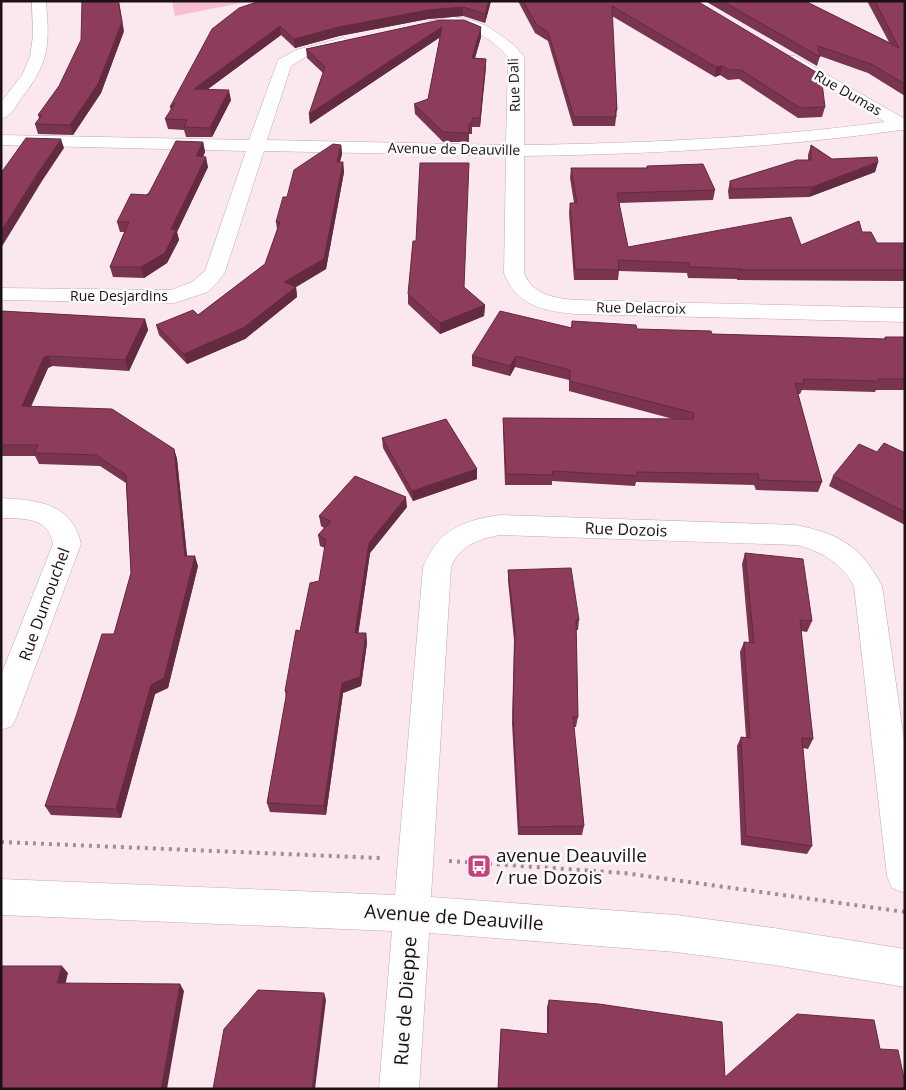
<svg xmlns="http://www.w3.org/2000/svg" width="906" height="1090" viewBox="0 0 906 1090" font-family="'Open Sans',sans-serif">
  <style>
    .green { fill: #f8bdd0 }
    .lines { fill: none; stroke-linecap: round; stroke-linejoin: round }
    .minor-casing { stroke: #c5a7b1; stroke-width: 1 }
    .path { stroke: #9e8e93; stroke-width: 4; stroke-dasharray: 3 5; stroke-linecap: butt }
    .minor { fill: #fff; fill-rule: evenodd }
    .wall { fill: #79344f }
    .shaded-wall { fill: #632a40 }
    .building { fill: #8d3c5c; stroke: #632a40 }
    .labels { text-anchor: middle; stroke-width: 5; stroke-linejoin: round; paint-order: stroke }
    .far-street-label { font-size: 14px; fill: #1c1215; stroke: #fbfbfb }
    .street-label { font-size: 16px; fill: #1c1215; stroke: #fbfbfb }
    .near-poi-label { font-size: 19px; fill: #1c1215; stroke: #fbfbfb; text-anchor: start }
    .near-street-label { font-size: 19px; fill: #1c1215; stroke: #fbfbfb }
  </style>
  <rect width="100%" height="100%" fill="#fbe8ee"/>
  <!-- green -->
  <path class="green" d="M172,1H251L175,16Z"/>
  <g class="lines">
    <!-- minor casing -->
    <g class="minor-casing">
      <path id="minor" d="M32,1H46C50,47 49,63 20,100C15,108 10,117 1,119V102L22,75L30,57L33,36Z
        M454,17L474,21L489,27L514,45L524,57V145C645,143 765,138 885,122L783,62L781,59L783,56H795L905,119V131L900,130C775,148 650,154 524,156V273C533,295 554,298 576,300L905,308V322L576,314C544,311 516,306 504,273L506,156L264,151L225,272L216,284L208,292L174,303L1,300V288L171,290L192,282L205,271L246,151L1,145V135L249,140L278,60L296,50L343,38L348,40L351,43L348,46L307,56L291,66L267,140L506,145L508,57C495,42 473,26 453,26C445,26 437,29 429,27L427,24L429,21Z
        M1,498C38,500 72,503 81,544L17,716L12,726L1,730V675L53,544C48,516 24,519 1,518Z
        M501,515L796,525C840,534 861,546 882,586L905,747V893L892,888L887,876L854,586C843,564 820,550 796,545L501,535C480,538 459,546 451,567L431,897L676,915L774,928L905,949V987L774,965L676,952L429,933L419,1089H379L392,931L1,915V879L395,895L423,567C438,530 463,520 501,515Z"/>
    </g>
    <!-- path -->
    <path class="path" d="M1,842L380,858
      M449,861L624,873L905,912"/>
    <!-- minor -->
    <use href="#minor" class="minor"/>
  </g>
  <!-- wall -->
  <path class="wall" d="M491,1L485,23L463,16L428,19L339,36L295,48L281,35L208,89L231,100L212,137H186L184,130L168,129L165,119L171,110L170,107L282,2Z
    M518,1H567L570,3L697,1L825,107L822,117L798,118L739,79L728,80L720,75L715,77L612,16L617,110L615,126H573L548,41L535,33Z
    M705,1H805L889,42L867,1H905V96L868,73L820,56L817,66Z
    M440,20L481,37L475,58L486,59L480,127H472V134H469V142H443L415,114L414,104L428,99L440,37L310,124L309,114L323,73L307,58L306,49Z
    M124,31L101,93L73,135L38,134L35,124L39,118L38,115Z
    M203,142L205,152L203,157L208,167L177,232L179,240L167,263L144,278L113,277L110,267L124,232H120L117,222Z
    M341,145L342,154L340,162H343L344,172L326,269L296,287L297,297L245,339L187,364L159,335L156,325L198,315L265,264L277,230L276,222L287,197Z
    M811,145L832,159L878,162L875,172L809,197L729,199L728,191L730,181L808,160V155Z
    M647,166L715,190L713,200L619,203L628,247L801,245L862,232L877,243H905V281L737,280V279L688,278L687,273L619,271L618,280H574L569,213L570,203H574L570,178L571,168H646Z
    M465,288L485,305L484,316L440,334L408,304V294Z
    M1,311L145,319L148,330L129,371L52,366L48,368L31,407L174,449L177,459L187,556L198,566L168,688L155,694L121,818L51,815L45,806L114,634L131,573L126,483L100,466L39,464L35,456H1Z
    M572,321L637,329L712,334L884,339L885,337H905V390H876L875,392L802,390L800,394H798L822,482L818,492L756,490L754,485L636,482L635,486L552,481V485H505L503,429V418L673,419L569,391V380L515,367L510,376L472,366V356L571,328Z
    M382,438L477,469V479L413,501L383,448Z
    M877,452L905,453V525L829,486L833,476Z
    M407,507L370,553L358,633H366L367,643L361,686L343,693L326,815L270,812L267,803L286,698L285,691L300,631L319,581L325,548L320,546L318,535L324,528L321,526L319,516Z
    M745,553L812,621L807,632L801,631L813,739L808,749L803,748L812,846L807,854L741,845L737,746L741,737H746L740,652L744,642L749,643L742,564Z
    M508,570L579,620L578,630H576L578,717L576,727H574L584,826L582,835H518L512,723L514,640L508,581Z
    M549,1000L725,1077L880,1049L905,1089H498L501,1029L547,1034V1007Z"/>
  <!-- shaded-wall -->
  <path class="shaded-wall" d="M119,1L124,31L101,93L73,135L70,125Z
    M489,1H491L485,23V14Z
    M463,7V16L428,19L339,36L295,48L294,39L339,27L428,10Z
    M280,26L281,35L196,98L194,89Z
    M442,27V36L310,124L309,114Z
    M481,27V37L472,68V58Z
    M486,59V68L480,127V118Z
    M722,66L720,75L715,77L716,67Z
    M229,90L231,100L212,137L210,128Z
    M61,139L64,148L42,181L1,248V231L39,171Z
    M203,142L205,152L198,166L196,156Z
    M341,145L342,154L337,172V162Z
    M206,157L208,167L177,232L179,240L167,263L144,278L141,267L171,229Z
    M343,162L344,172L326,269L296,287L297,297L245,339L187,364L184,354L284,282Z
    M878,162L875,172L809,197L812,187Z
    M485,305L484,316L440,334V323Z
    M145,319L148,330L129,371L125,360Z
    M48,356L52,366L48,368L26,417L22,406L44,357Z
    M516,356L515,367L510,376V366Z
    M174,449L177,459L188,566L185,556Z
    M477,469V479L413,501L412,491Z
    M406,497L407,507L370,553L357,643L355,633L369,543Z
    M195,556L198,566L168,688L155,694L121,818L116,809L151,685Z
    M366,633L367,643L361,686L343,693L326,815L324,806L342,683Z
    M62,966L68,973L64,990L57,983Z
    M180,984L184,991L167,1089H161Z
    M324,993L326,1000L315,1089H312Z"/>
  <!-- building -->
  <path class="building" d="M82,1H118L122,22L98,84L70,125L35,124L42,115H38L59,86L81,40Z
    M260,1H280L282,2L284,1H300L301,2L306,1H489L485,14L463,7L428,10L339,27L294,39L280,26L194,89L229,90L210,128L184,127L187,120L165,119L175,103L170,107L212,29L239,8Z
    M523,1H567L570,3L571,1H697L821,75L825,107L800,108L741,70H730L722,66L716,67L612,6L617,110H615L616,117H574L548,32L536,24Z
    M722,1H805L899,48L875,1H905V84L871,64L818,46L820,57Z
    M440,20H464L481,27L472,58L486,59L480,118H472V124H469V133L443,132L414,104L428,99L442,27L309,114L325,67L306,49Z
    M26,138L61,139L39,171L1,231V173Z
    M176,141L203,142L196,156L206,157L171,229L176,230L165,253L141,267H110L129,222H117L131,194L148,195Z
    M333,144L341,145L337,162H343L324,259L284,282L296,287L243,328L184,354L156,325L193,310L198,315L265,264L280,222H276L283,197H287L294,170Z
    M811,145L832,159L877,157L878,162L812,187L731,189L730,181L797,160H811Z
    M420,163H469L464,287L485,305L440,323L408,294L413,241H416Z
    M703,164L715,190L617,193L628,247L791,217L801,245L859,221L862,232H871L877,243H905V270H740L742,269L690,267L689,263L618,260L619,270L575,269L570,203H577L571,168H648L647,166Z
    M1,311L145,319L125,360L48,356L44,357L22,406L112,409L174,449L185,556H195L164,678L151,685L116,809L45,806L76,716L102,634H114L131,573L126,475L96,455L34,453L38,445H1Z
    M500,311L572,328V321L636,325L637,329L711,331L712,334L886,339L885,337H905V379H878L879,381L803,379L804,384L795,383L822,482L759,480L758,474L637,472V476L552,471L553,475L506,474L503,418L693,419L694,413L570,381V370L516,356L510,366L472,356Z
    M446,419L477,469L412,491L382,438Z
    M884,443L905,453V512L833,476L859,444L877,452Z
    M355,476L406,497L369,543L355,633H366L360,677L342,683L324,806L267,803L287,691H285L296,630L300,631L310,583L319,581L326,539L318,535L331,521L319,516Z
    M745,553L803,559L812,621L800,620L813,739L802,738L812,846L746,836L741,737L750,738L744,642L754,643Z
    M571,568L579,620H576L578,717H573L584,826L519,827L513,713L515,630L508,570Z
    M1,966H62L57,983L180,984L161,1089H1Z
    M258,990L324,993L312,1089H213L224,1029Z
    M549,1000L599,1004L722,1022L725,1077L797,1014L874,1020L880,1049L898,1050L905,1083V1089H498L501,1029L548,1034Z"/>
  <!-- icons -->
  <defs>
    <g id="bus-square" transform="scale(1.25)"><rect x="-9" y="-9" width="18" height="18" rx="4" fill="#c8407c" stroke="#fbfbfb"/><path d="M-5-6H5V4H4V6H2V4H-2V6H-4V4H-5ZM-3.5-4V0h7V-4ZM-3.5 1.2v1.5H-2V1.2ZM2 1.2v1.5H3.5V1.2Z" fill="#fff"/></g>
  </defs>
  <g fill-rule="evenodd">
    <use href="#bus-square" x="479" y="866"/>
  </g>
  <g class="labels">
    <!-- far-street labels -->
    <g class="far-street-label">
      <text transform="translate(514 85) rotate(-92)" y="5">Rue Dali</text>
      <text transform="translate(848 93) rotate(30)" y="5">Rue Dumas</text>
      <text transform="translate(454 149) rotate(1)" y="5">Avenue de Deauville</text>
      <text x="119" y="301">Rue Desjardins</text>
      <text transform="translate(641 308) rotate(1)" y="5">Rue Delacroix</text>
    </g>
    <!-- street labels -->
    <g class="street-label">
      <text transform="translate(626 529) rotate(2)" y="6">Rue Dozois</text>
      <text transform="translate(44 604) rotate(-70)" y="6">Rue Dumouchel</text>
    </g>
    <!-- near-poi labels -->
    <g class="near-poi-label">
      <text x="496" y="862">avenue Deauville<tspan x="496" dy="22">/ rue Dozois</tspan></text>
    </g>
    <!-- near-street labels -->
    <g class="near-street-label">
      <text transform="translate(454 917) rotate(4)" y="7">Avenue de Deauville</text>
      <text transform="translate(405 1001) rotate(-86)" y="7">Rue de Dieppe</text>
    </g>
  </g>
  <!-- border -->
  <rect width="906" height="1090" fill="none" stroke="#1c1215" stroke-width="5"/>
</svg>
